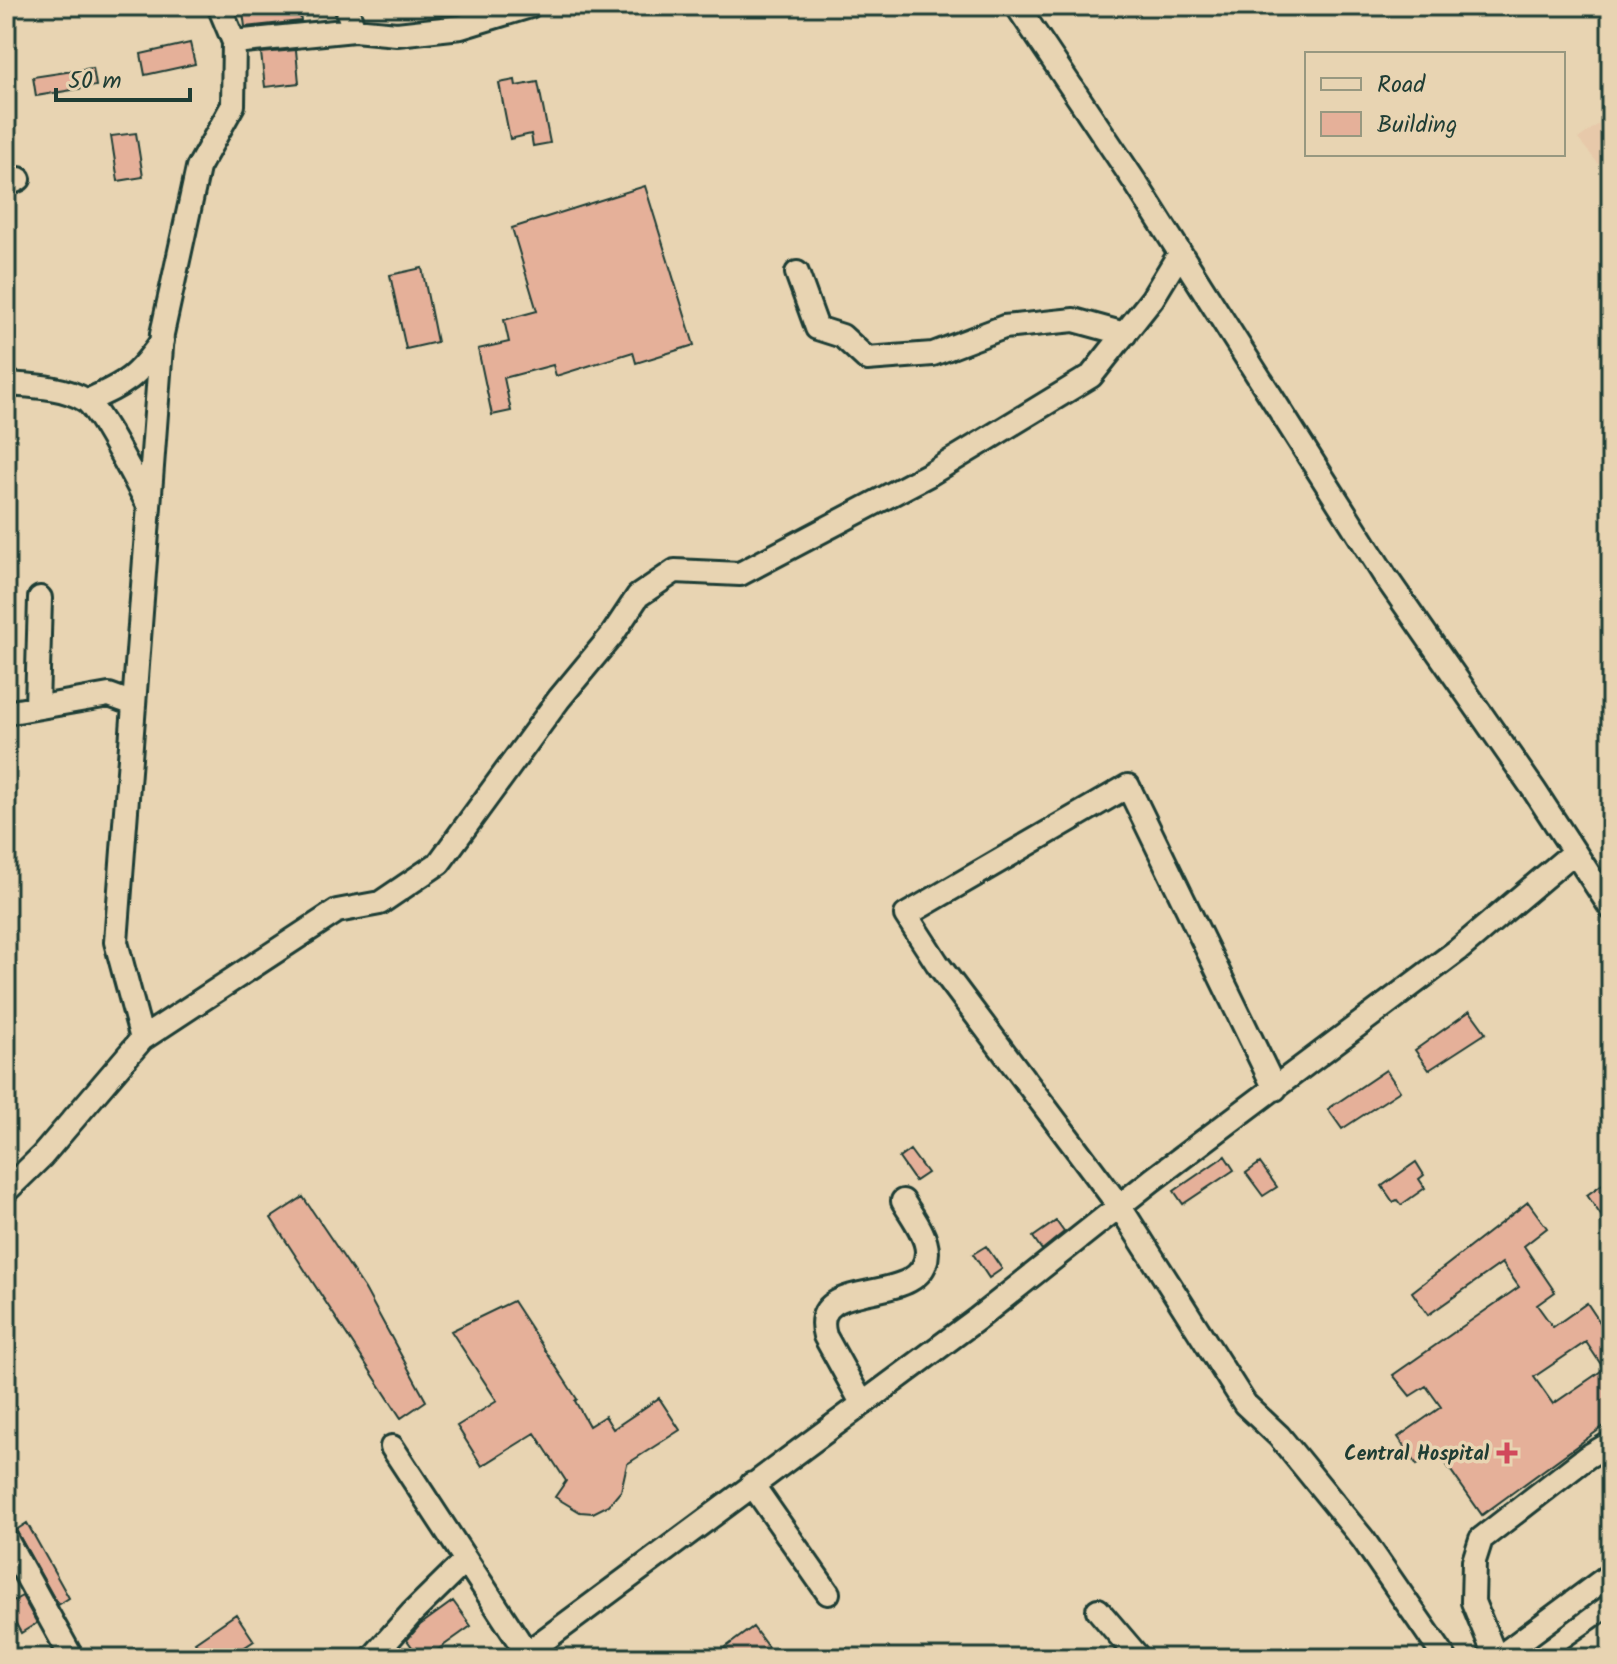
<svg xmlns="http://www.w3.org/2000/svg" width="1617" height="1664" viewBox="0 0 1617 1664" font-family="Kalam,sans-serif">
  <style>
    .built { fill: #e7c9aa }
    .building { fill: #e5b099; stroke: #1f3d34; stroke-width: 2; fill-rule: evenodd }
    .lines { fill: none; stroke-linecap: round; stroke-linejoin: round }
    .minor-casing { stroke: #1f3d34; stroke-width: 28 }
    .minor { stroke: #e8d4b2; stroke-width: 22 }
    .poi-dot { fill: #d1495b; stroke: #e8d4b2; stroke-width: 3 }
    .labels { text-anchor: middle; stroke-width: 7; stroke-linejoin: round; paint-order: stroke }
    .poi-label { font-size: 20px; font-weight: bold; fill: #1f3d34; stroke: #e8d4b2; text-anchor: end }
  </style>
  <rect width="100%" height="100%" fill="#e8d4b2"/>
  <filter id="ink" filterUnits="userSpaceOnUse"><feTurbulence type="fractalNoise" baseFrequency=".0125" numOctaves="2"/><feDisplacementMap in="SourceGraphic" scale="16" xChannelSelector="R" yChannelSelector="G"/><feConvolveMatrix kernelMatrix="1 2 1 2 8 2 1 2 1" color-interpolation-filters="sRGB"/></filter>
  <g filter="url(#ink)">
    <!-- built -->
    <path class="built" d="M1611,115V179L1578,139Z"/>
    <!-- building -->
    <path class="building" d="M299,6L301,21L245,27L243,12Z
      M190,43L195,64L145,75L141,54Z
      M296,50L299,83L265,87L261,53Z
      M93,68L96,86L36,96L33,77Z
      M515,80L516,86L538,82L550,143L533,146L531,134L510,139L499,83Z
      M136,133L143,177L118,181L111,136Z
      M645,186L694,345L636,363L633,352L556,376L553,365L504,378L511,411L492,415L478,349L509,342L504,320L537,311L512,228Z
      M422,268L437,342L406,349L390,275Z
      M1470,1011L1486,1033L1429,1070L1415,1050Z
      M1386,1070L1400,1091L1342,1129L1328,1109Z
      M910,1150L927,1173L915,1181L899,1158Z
      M1225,1156L1234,1170L1183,1204L1174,1191Z
      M1416,1162L1424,1175L1419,1179L1425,1188L1401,1205L1397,1200L1393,1202L1382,1186Z
      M1260,1163L1277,1187L1263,1196L1246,1173Z
      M1611,1178V1230L1587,1195Z
      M303,1197L365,1289L426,1401L401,1418L271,1218Z
      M1528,1202L1547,1228L1524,1246L1555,1292L1537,1305L1553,1327L1587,1303L1603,1327L1611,1322V1421L1482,1515L1437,1451L1417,1465L1398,1437L1441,1407L1426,1386L1410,1396L1393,1375L1519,1287L1502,1263L1428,1315L1412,1292ZM1586,1342L1604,1369L1553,1404L1534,1377Z
      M1056,1221L1064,1232L1042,1250L1033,1237Z
      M986,1246L1002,1269L989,1278L973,1254Z
      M513,1301L577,1399L575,1401L589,1426L605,1416L613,1429L659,1398L680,1430L627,1464L621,1491L609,1505L593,1513L580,1512L555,1497L566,1481L535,1433L482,1466L457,1426L497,1401L451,1331Z
      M27,1523L69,1598L58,1605L16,1530Z
      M22,1596L37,1623L21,1633L6,1605Z
      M453,1601L471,1626L426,1658H420L407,1640L420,1625Z
      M236,1614L254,1641L228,1658H205L195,1642Z
      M753,1627L776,1658H711Z"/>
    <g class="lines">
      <!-- minor casing -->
      <g class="minor-casing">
        <path id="minor" d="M346,6L354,30L397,34L461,27L530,6
          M1017,6L1137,185L1385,576L1534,790L1611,908
          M234,42L354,30
          M6,185L19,179
          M797,273L817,328L842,336L867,359L933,354L1004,327L1074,320L1125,334
          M6,384C30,386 63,386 85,400C100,410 138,486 149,506
          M87,401C127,383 136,378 162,341
          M37,707L40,598
          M6,713L109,695L134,704
          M142,1039L337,911L380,903L439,863L559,699L612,635L638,596L675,571L740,574L928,475L1091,376L1152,299L1180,253
          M1275,1089L1128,786L906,915L937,963L1120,1207L1245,1404L1279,1436L1363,1539L1445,1658
          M6,1191L42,1156L142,1039L116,942L130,758L162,334L198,168L233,105L234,42L219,6
          M862,1403L825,1336C807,1272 926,1311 927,1252C927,1235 911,1215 903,1201
          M392,1447L530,1658
          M752,1484L828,1593
          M6,1539L72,1658
          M1098,1610L1139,1658
          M527,1653L977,1319L1152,1180L1458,950L1574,852
          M372,1658L412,1613L466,1560
          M1496,1658L1473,1602L1474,1561L1481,1539L1587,1457L1611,1443
          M1498,1658L1611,1574
          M1575,1658L1611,1633"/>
      </g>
      <!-- minor -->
      <use href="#minor" class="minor"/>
    </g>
  </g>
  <!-- markers -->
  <path class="poi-dot" d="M1503 1441h8v8h8v8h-8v8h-8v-8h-8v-8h8z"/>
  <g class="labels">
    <!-- poi labels -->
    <g class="poi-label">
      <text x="1489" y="1460">Central Hospital</text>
    </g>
  </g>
  <!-- margin -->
  <rect width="1617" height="1664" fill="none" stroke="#e8d4b2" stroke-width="32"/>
  <rect x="16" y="16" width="1585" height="1632" fill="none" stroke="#1f3d34" stroke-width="3" filter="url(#ink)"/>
  <!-- legend -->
  <rect x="1305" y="52" width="260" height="104" fill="#e8d4b2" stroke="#989880" stroke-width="2"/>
  <rect x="1321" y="78" width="40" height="12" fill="#e8d4b2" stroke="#989880" stroke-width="2"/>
  <text x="1377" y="92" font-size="24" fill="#1f3d34">Road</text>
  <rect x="1321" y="112" width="40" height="24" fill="#e5b099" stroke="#989880" stroke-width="2"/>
  <text x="1377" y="132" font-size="24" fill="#1f3d34">Building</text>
  <!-- scale -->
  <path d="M56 88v12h134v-12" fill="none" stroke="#1f3d34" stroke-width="4"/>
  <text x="68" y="88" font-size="24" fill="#1f3d34" stroke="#e8d4b2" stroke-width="6" paint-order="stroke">50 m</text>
</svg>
